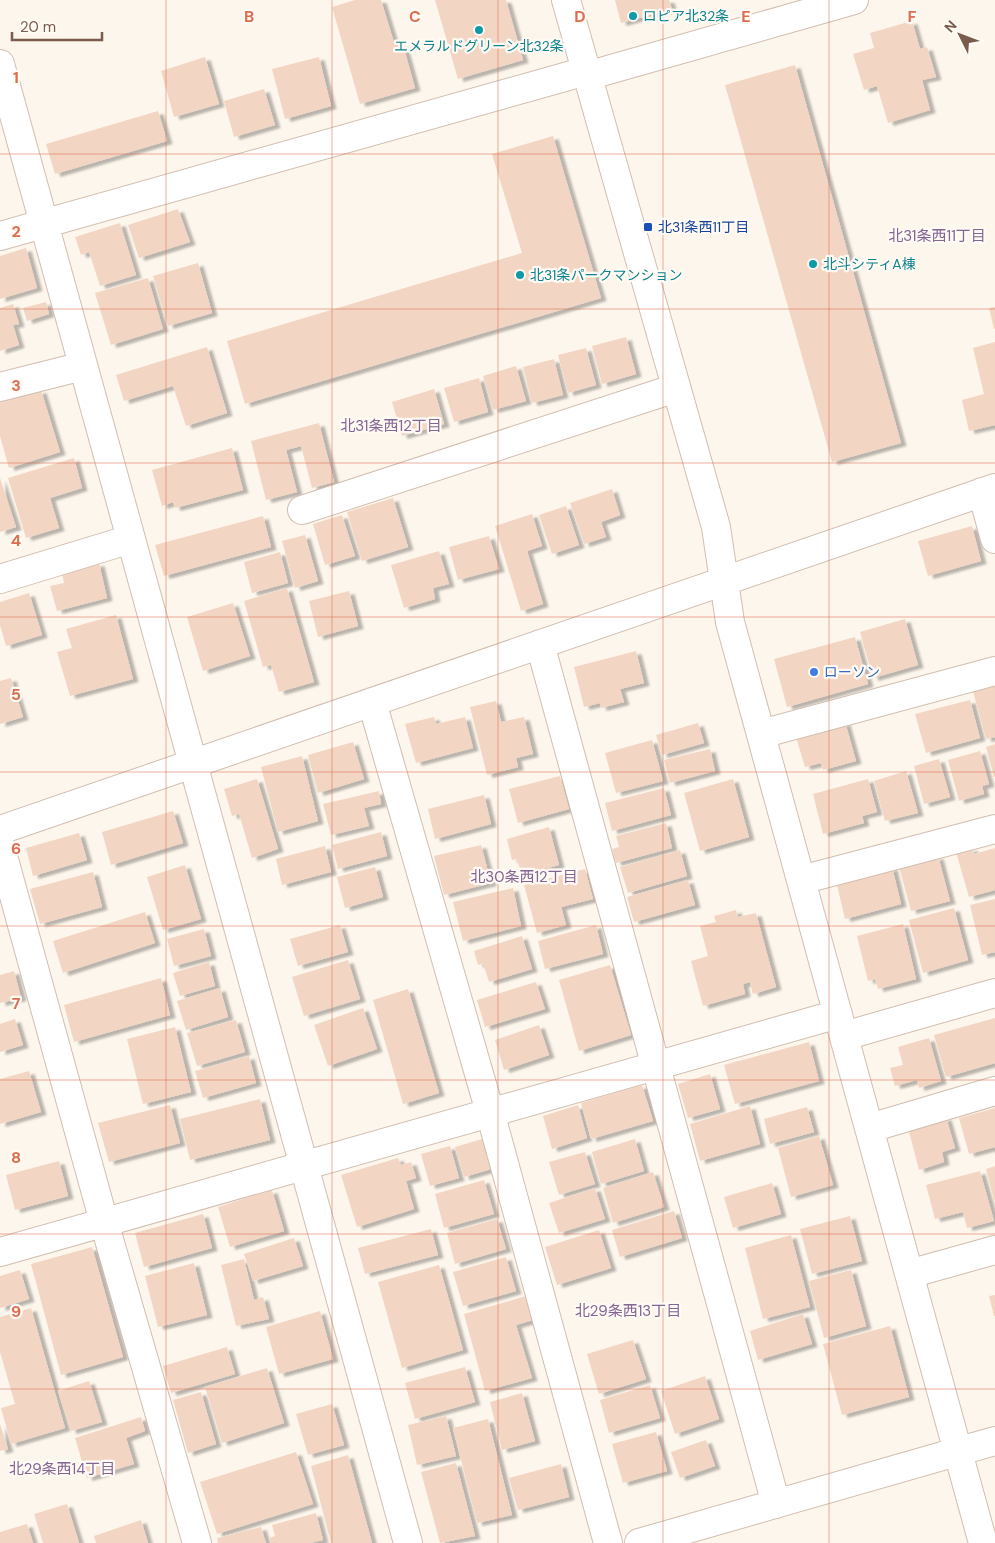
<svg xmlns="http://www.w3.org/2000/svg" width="995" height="1543" viewBox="0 0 995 1543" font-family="'DM Sans','Noto Sans JP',sans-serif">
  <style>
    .building { fill: #f3d5c3; filter: url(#shadow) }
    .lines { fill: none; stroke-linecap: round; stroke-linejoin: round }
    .minor-casing { stroke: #d1beb0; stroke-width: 30 }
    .minor { stroke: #fff; stroke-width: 28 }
    .grid { fill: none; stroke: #dc6d51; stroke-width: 1; stroke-opacity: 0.55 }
    .culture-dot { fill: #0f9aa8; stroke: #fffaf3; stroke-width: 2 }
    .transit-dot { fill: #1a4fb4; stroke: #fffaf3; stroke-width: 2 }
    .shop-dot { fill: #3f7fe0; stroke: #fffaf3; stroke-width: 2 }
    .labels { text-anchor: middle; stroke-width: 4.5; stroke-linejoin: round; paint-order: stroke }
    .culture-label { font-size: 14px; fill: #0d838f; stroke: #fffaf3; text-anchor: start }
    .transit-label { font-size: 14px; fill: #164399; stroke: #fffaf3; text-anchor: start }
    .shop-label { font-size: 14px; fill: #366cbe; stroke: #fffaf3; text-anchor: start }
    .neighbourhood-label { font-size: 15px; fill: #846695; stroke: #fffaf3 }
    .grid-label { font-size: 16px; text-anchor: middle; font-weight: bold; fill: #dc6d51; stroke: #fffaf3; stroke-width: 4.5; stroke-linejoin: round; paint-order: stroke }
  </style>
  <defs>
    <filter id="shadow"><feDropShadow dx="5.5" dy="3" stdDeviation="1" flood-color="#0004"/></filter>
  </defs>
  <rect width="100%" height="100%" fill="#fdf6ec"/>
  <!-- building -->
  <path class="building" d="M355,0H381L395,46L403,45L415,88L360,104L332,7Z
    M435,0H506L523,60L458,79Z
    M615,0H669L672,9L621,23Z
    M912,21L920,49L927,47L936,77L922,80L930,110L888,123L877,86L864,90L853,54L874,48L870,33Z
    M205,57L219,104L174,117L161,71Z
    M319,57L331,106L285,119L272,69Z
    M795,65L901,443L832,462L725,85Z
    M264,89L275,125L234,137L224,101Z
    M158,111L167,141L55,174L46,144Z
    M553,136L601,298L245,404L227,341L522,253L492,154Z
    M178,209L190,242L139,258L128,225Z
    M120,223L136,275L100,286L89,252L81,255L75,237Z
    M26,248L37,288L0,299V256Z
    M198,263L212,313L168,326L153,276Z
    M148,278L163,329L111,345L95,293Z
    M46,302L49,314L27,321L23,308Z
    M13,304L19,324L13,325L19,345L0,351V308Z
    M995,307V329H994L989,308Z
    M626,337L636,374L602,384L592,346Z
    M995,342V425L969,431L962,400L984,394L973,348Z
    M207,347L227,413L186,426L173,386L124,401L116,375Z
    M586,348L596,385L568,393L558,355Z
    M554,359L563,395L532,403L523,367Z
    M516,366L526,401L493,410L483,376Z
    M479,378L488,412L454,422L444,388Z
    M434,389L444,424L402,436L392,402Z
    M41,390L60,452L9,468L0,436V402Z
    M319,423L334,482L312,488L301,446L286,450L297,492L266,500L251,441Z
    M232,448L243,490L175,508L173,502L162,506L152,470Z
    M74,458L82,488L50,498L59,528L26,538L8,478Z
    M0,478L16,527L0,532Z
    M612,489L620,515L601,522L606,537L584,544L570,503Z
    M393,498L408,547L362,561L347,512Z
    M566,506L579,545L552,554L539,515Z
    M532,514L542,546L527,551L543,604L521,611L495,526Z
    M342,515L355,556L325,565L313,524Z
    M263,516L271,547L164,576L155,545Z
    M972,526L981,561L928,576L918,541Z
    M305,535L318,581L295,588L282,541Z
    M489,536L499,569L458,580L449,547Z
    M439,551L449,584L433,588L435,599L404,608L391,565Z
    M280,552L288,583L252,593L244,562Z
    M99,563L107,598L57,611L50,586L64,583L62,573Z
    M287,588L314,682L279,692L271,665L263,667L244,601Z
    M349,591L358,626L318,637L309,601Z
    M29,593L42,635L6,646L0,625V602Z
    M233,603L250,656L203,671L187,617Z
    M116,615L133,679L70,696L57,652L72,648L66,629Z
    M905,619L918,665L873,678L860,632Z
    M855,637L868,684L787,707L774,659Z
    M636,651L644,683L620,689L624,702L601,708L600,703L584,707L574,667Z
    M11,678L23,717L0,724V681Z
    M995,682V737L986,739L972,688Z
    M970,700L980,738L926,753L915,714Z
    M496,701L501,722L524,717L533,754L516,758L518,767L487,775L470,707Z
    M434,717L436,724L465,717L473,748L416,763L405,724Z
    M845,722L856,761L823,770L821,763L805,767L796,737Z
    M698,723L704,743L662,755L656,735Z
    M652,740L663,781L616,793L605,753Z
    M353,742L364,779L318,793L308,755Z
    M995,744V777H994L986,747Z
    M710,749L715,771L670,783L664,760Z
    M980,751L989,784L982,786L984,794L959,801L948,760Z
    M302,756L318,821L278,832L261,767Z
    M939,759L950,797L924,804L914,766Z
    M906,771L918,813L885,821L874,781Z
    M560,776L569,809L518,823L509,789Z
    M257,779L278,849L252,858L239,814L232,816L224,789Z
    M733,779L749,837L700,851L684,793Z
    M868,779L877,812L862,816L864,823L823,834L813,794Z
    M664,788L671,815L612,831L605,803Z
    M379,791L381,804L364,808L369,826L331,835L323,804Z
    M484,795L491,824L435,839L428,809Z
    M173,811L183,843L111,865L102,832Z
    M666,823L672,848L616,863L612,849L619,847L616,836Z
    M549,827L559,865L522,875L517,859L512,860L507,839Z
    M381,832L387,856L338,869L332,845Z
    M79,833L87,860L33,876L26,848Z
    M481,845L491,883L444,895L434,856Z
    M325,846L331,872L282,885L276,859Z
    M972,848L974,854L995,848V890L969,897L956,852Z
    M680,850L687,876L628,893L620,867Z
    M938,856L950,901L911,911L899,866Z
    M185,865L201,919L163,930L147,877Z
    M375,867L383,897L345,908L337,877Z
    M892,867L901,904L845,919L836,881Z
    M585,869L593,899L561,907L566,925L537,933L524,885Z
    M93,872L102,907L40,924L30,889Z
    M688,880L695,905L634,922L627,897Z
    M513,888L521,926L463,941L453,902Z
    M995,899V952L982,955L970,905Z
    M954,908L968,960L923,973L909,920Z
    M736,910L738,917L756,913L776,987L753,994L750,982L743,984L745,994L703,1006L691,961L708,956L700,926L716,922L714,916Z
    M145,912L155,943L63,973L53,941Z
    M903,924L916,979L878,989L875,979L868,981L857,936Z
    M340,925L348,952L298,966L290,939Z
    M596,925L603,954L545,969L538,941Z
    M204,929L211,956L174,966L167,939Z
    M522,936L532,969L489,982L483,963L478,965L474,951Z
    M348,960L360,999L304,1016L292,977Z
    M209,962L215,986L180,996L173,973Z
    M610,965L631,1035L579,1051L559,980Z
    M14,971L21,998L0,1003V975Z
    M161,978L170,1015L74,1042L64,1005Z
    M536,982L545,1009L485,1027L477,1000Z
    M220,988L228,1017L186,1030L177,1001Z
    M408,989L439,1093L403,1104L373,1000Z
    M363,1008L377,1049L328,1066L314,1025Z
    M995,1018V1063L946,1077L934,1035Z
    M15,1019L23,1045L0,1052V1024Z
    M236,1020L245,1052L197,1066L187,1033Z
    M539,1025L549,1055L504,1070L495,1040Z
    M175,1027L191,1092L143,1104L127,1039Z
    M929,1038L941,1081L919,1088L917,1080L895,1086L890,1068L903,1065L898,1047Z
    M809,1042L819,1081L735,1104L724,1065Z
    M249,1056L256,1083L203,1098L195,1071Z
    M29,1071L41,1112L0,1124V1079Z
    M710,1074L720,1109L688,1118L678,1084Z
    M642,1085L653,1121L591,1139L581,1103Z
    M260,1099L270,1140L190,1160L180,1119Z
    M170,1105L180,1143L109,1162L98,1123Z
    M578,1105L587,1138L552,1149L543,1116Z
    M750,1106L760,1144L700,1161L690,1124Z
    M807,1107L814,1132L770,1144L764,1119Z
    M995,1108V1147L969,1154L959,1118Z
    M946,1117L955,1148L942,1152L944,1162L919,1170L908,1128Z
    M819,1136L833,1185L791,1197L778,1148Z
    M482,1139L491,1169L464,1177L455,1147Z
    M635,1139L644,1171L601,1184L592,1152Z
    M450,1146L459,1178L430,1186L421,1154Z
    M585,1152L595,1184L559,1195L549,1162Z
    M398,1158L401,1165L411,1162L416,1178L406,1181L414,1209L357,1227L341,1175Z
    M59,1161L68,1196L15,1210L6,1175Z
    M995,1166V1200H994L986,1169Z
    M980,1171L994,1221L967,1228L963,1212L935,1219L926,1185Z
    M653,1172L664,1207L613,1223L603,1188Z
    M484,1180L494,1214L444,1228L435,1194Z
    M772,1183L781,1214L733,1228L724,1197Z
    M595,1188L605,1219L559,1233L549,1203Z
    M272,1190L284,1231L230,1247L218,1207Z
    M674,1211L682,1238L620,1257L612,1230Z
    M203,1214L212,1248L144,1267L135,1233Z
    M850,1216L862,1261L812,1274L800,1229Z
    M497,1219L506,1249L455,1264L447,1233Z
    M431,1229L438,1255L365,1274L358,1248Z
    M599,1230L611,1268L557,1285L545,1247Z
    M791,1235L810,1307L763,1319L745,1248Z
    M294,1238L303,1266L253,1281L244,1254Z
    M92,1247L123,1357L61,1375L31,1264Z
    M506,1257L516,1291L463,1306L453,1272Z
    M244,1259L254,1300L263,1297L269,1319L236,1326L221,1265Z
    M194,1263L207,1315L158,1327L145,1276Z
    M439,1265L463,1350L402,1368L378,1282Z
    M20,1270L29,1299L0,1308V1276Z
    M851,1270L866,1326L824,1338L809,1281Z
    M995,1295V1316H994L989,1296Z
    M526,1296L533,1320L516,1325L532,1378L485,1391L464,1314Z
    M31,1308L65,1428L11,1444L1,1408L15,1404L0,1352V1317Z
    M320,1311L333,1359L279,1374L266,1327Z
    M803,1314L812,1344L758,1360L750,1331Z
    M890,1326L909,1397L842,1415L823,1344Z
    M633,1340L646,1379L599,1394L587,1354Z
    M227,1347L235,1374L171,1393L163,1366Z
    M465,1367L475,1402L415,1419L405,1383Z
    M267,1368L284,1423L222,1443L205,1387Z
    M705,1376L719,1419L675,1434L661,1391Z
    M89,1381L102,1422L71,1431L58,1391Z
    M650,1385L660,1418L609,1433L600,1400Z
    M201,1392L216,1444L188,1453L173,1400Z
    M522,1393L535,1441L502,1450L490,1402Z
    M332,1404L344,1445L308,1455L296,1414Z
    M446,1416L456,1456L417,1465L408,1425Z
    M141,1417L145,1431L126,1438L134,1464L87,1478L75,1438Z
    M488,1419L512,1515L477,1523L453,1428Z
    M0,1424L8,1449L0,1451Z
    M656,1432L667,1471L623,1483L612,1444Z
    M706,1440L715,1466L680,1478L671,1452Z
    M296,1452L313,1504L217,1534L200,1482Z
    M348,1455L372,1543H331L311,1466Z
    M456,1463L475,1536L440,1543L421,1472Z
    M561,1464L569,1497L518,1510L509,1478Z
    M67,1504L79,1543H43L34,1514Z
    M316,1513L323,1540L310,1543H271L269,1538L275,1536L272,1525Z
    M141,1520L148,1543H96L94,1536Z
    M27,1524L33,1543H0V1532Z
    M261,1527L266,1543H218L217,1538Z"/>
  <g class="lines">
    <!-- minor casing -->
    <g class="minor-casing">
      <path id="minor" d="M566,0L716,527L730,622L983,1543
        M0,64L408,1543
        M587,76L854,0
        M0,236L586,71
        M0,387L83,366
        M982,492L995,539
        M302,510L676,388
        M0,579L131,539
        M540,644L776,1504
        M372,702L490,1112L608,1543
        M761,734L995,671
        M0,830L995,488
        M0,845L104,1222L197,1543
        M801,880L995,829
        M844,1036L995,993
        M870,1128L995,1091
        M0,1252L838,1014
        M909,1274L995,1250
        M639,1543L995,1441"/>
    </g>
    <!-- minor -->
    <use href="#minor" class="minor"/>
  </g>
  <!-- grid -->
  <path class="grid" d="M166,0V1543M332,0V1543M498,0V1543M663,0V1543M829,0V1543M0,154H995M0,309H995M0,463H995M0,617H995M0,772H995M0,926H995M0,1080H995M0,1234H995M0,1389H995"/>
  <!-- markers -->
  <g class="culture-dot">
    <circle cx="633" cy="16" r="5"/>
    <circle cx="479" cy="30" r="5"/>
    <circle cx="813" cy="264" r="5"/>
    <circle cx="520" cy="275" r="5"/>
  </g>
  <rect class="transit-dot" x="643" y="222" width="10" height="10" rx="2.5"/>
  <circle class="shop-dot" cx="814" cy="672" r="5"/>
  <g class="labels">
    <!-- culture labels -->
    <g class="culture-label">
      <text x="643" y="21">ロピア北32条</text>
      <text x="479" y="51" text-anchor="middle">エメラルドグリーン北32条</text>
      <text x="823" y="269">北斗シティA棟</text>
      <text x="530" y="280">北31条パークマンション</text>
    </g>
    <!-- transit labels -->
    <g class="transit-label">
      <text x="658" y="232">北31条西11丁目</text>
    </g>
    <!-- shop labels -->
    <g class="shop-label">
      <text x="824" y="677">ローソン</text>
    </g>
    <!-- neighbourhood labels -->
    <g class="neighbourhood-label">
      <text x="937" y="241">北31条西11丁目</text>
      <text x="391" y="431">北31条西12丁目</text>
      <text x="524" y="882">北30条西12丁目</text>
      <text x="628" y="1316">北29条西13丁目</text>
      <text x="62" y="1474">北29条西14丁目</text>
    </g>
  </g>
  <g class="grid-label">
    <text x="249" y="22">B</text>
    <text x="415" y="22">C</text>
    <text x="580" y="22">D</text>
    <text x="746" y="22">E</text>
    <text x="912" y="22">F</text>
    <text x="16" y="83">1</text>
    <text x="16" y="237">2</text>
    <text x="16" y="391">3</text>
    <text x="16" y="546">4</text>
    <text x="16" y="700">5</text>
    <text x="16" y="854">6</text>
    <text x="16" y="1009">7</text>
    <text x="16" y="1163">8</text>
    <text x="16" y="1317">9</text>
  </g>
  <!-- north arrow -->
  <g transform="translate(960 35) rotate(312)" stroke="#fffaf3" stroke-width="4" paint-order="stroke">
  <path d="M0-4L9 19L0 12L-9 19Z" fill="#7a5c4d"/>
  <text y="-8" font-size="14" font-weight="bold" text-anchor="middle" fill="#7a5c4d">N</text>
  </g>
  <!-- scale -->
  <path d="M12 32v8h90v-8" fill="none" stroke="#7a5c4d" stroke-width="2.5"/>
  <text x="20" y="32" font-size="15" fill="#7a5c4d" stroke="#fffaf3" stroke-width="4" paint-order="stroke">20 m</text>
</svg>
